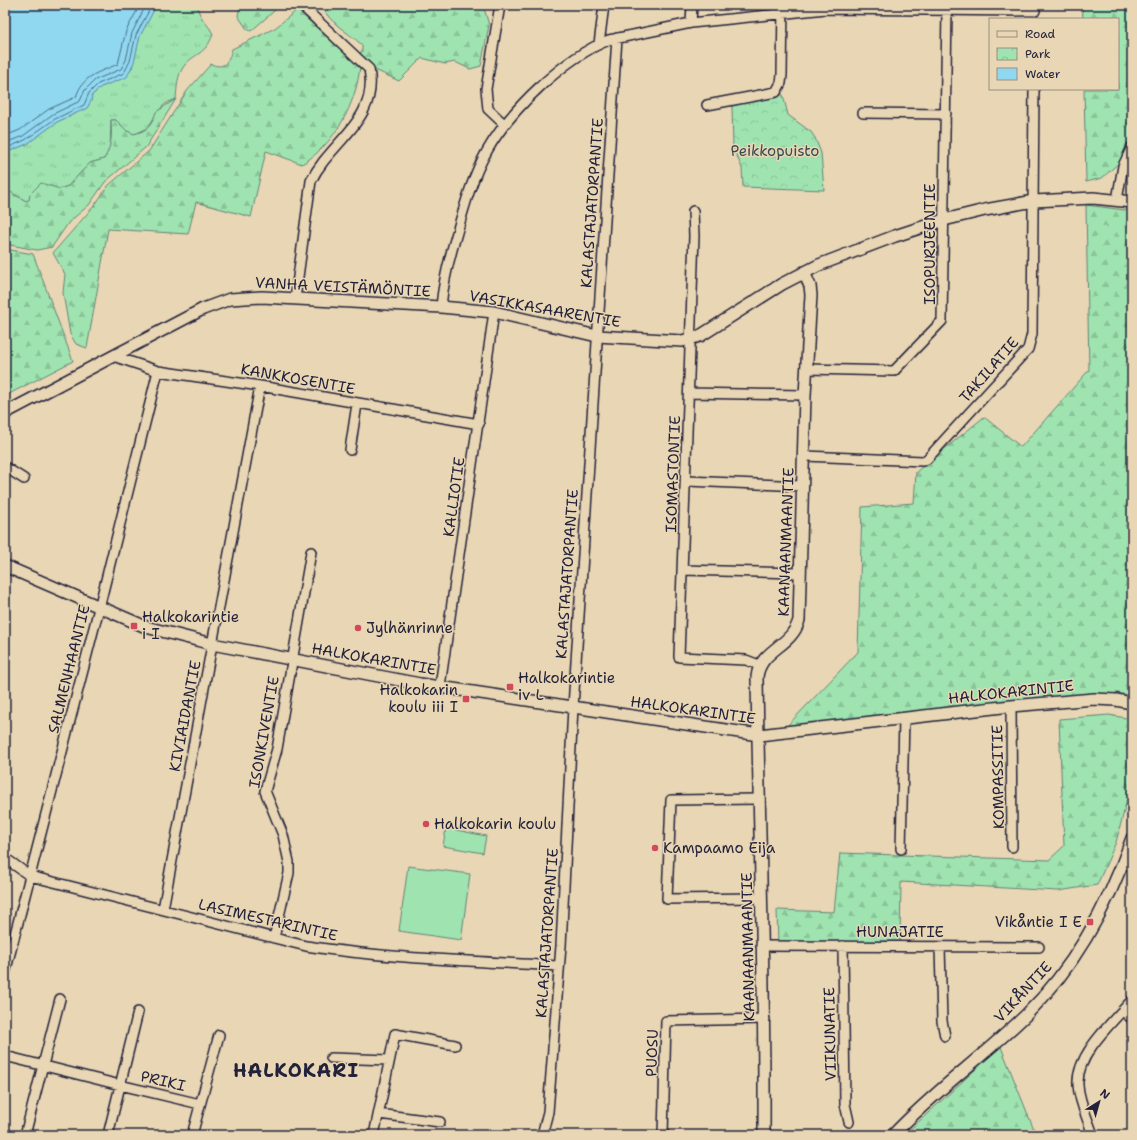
<svg xmlns="http://www.w3.org/2000/svg" width="1137" height="1140" viewBox="0 0 1137 1140" font-family="'Shantell Sans',sans-serif">
  <style>
    .grass { fill: url(#grass-tufts); stroke: #608376 }
    .forest { fill: url(#forest-firs); stroke: #608376 }
    .park { fill: url(#park-crowns); stroke: #608376 }
    .pitch { fill: #9fe4b0; stroke: #608376 }
    .water { fill: #8fd8f0; stroke: #638fa8 }
    .lines { fill: none; stroke-linecap: round; stroke-linejoin: round }
    .shore { stroke: #4e6b83; stroke-width: 1 }
    .minor-casing { stroke: #22223b; stroke-width: 12 }
    .tertiary-casing { stroke: #22223b; stroke-width: 14 }
    .minor { stroke: #e9d6b4; stroke-width: 9 }
    .tertiary { stroke: #e9d6b4; stroke-width: 11 }
    .poi-dot { fill: #d1495b; stroke: #e9d6b4; stroke-width: 1.5 }
    .labels { text-anchor: middle; stroke-width: 3; stroke-linejoin: round; paint-order: stroke }
    .park-label { font-size: 15px; fill: #3b4952; stroke: #e9d6b4 }
    .street-label { font-size: 15px; fill: #22223b; stroke: #e9d6b4 }
    .poi-label { font-size: 15px; fill: #22223b; stroke: #e9d6b4; text-anchor: start }
    .district-label { font-size: 19px; font-weight: bold; letter-spacing: 1px; fill: #22223b; stroke: #e9d6b4 }
  </style>
  <defs>
    <pattern id="grass-tufts" width="24" height="20" patternUnits="userSpaceOnUse"><rect width="24" height="20" fill="#9fe4b0"/><path d="M3 7l-1-3M5 7V3M7 7l1-3M15 17l-1-3M17 17v-4M19 17l1-3" fill="none" stroke="#89c398"/></pattern>
    <pattern id="forest-firs" width="22" height="20" patternUnits="userSpaceOnUse"><rect width="22" height="20" fill="#9fe4b0"/><path d="M5 1l3.5 6h-7zM16 11l3.5 6h-7z" fill="#89c398"/></pattern>
    <pattern id="park-crowns" width="20" height="18" patternUnits="userSpaceOnUse"><rect width="20" height="18" fill="#9fe4b0"/><path d="M2 6a3 3 0 1 1 6 0M12 15a3 3 0 1 1 6 0" fill="none" stroke="#89c398"/></pattern>
  </defs>
  <rect width="100%" height="100%" fill="#e9d6b4"/>
  <filter id="ink" filterUnits="userSpaceOnUse"><feTurbulence type="fractalNoise" baseFrequency=".025" numOctaves="2"/><feDisplacementMap in="SourceGraphic" scale="8" xChannelSelector="R" yChannelSelector="G"/><feConvolveMatrix kernelMatrix="1 2 1 2 8 2 1 2 1" color-interpolation-filters="sRGB"/></filter>
  <g filter="url(#ink)">
    <!-- grass -->
    <path class="grass" d="M159,5L171,7L179,5H198C197,17 208,23 213,34C206,55 194,53 184,66C177,75 177,88 176,99C171,101 165,103 162,107C149,120 155,127 134,134L127,131L116,120H111L110,150L104,159L90,163L68,186L26,201L5,189V153L27,144L57,122L87,108L91,101L92,95L101,87L119,80L132,68L140,36L155,8Z"/>
    <!-- forest -->
    <path class="forest" d="M240,5H281L251,31L247,29L238,16Z
      M321,5H483L489,25L481,66L470,69L455,62L445,64L422,58L399,81L373,69L357,53L362,52V45C347,31 330,24 321,5Z
      M1082,5H1132V166L1121,161L1102,178L1086,182L1084,89H1118V19H1083Z
      M297,10L360,67C356,104 335,144 302,164L266,151L251,217L196,202L188,234L108,229L87,348L76,344L70,334L63,293L65,274L53,253L94,206L109,185L149,151L187,91L211,64C225,70 229,61 232,49L275,28Z
      M176,99L146,147L105,182L89,205L69,222L52,247L37,250L5,244V189L26,201L29,200L30,194L41,183L60,189L68,186L90,163L104,159C112,146 112,135 111,120H116L127,131L134,134C149,130 151,126 156,112Z
      M1086,205L1132,211V697L1118,693L785,728L858,652L862,507L914,503L916,472L984,417L1021,447L1089,370Z
      M5,249L33,254L73,361L5,396Z
      M1109,715L1132,719V781L1116,842L1097,885L1058,891L901,882L900,941L778,943L777,910L834,912L840,853L1049,860L1064,846L1059,719Z
      M1001,1047L1036,1135H904L988,1058Z"/>
    <!-- park -->
    <path class="park" d="M776,94L783,95L788,115L811,132L815,138L821,153L824,190L743,187L742,168L733,147L732,106Z"/>
    <!-- pitch -->
    <path class="pitch" d="M446,828L486,836L483,853L443,846Z
      M408,866L470,874L461,940L399,931Z"/>
    <!-- water -->
    <path class="water" d="M5,5H159L155,8L140,36L134,62L127,77L101,87L92,95L91,101L87,108L57,122L27,144L5,153Z"/>
    <g class="lines">
      <!-- shore -->
      <path class="shore" d="M5,136L20,130L49,109L76,97C83,75 98,73 118,64L126,31L140,5
        M5,143L23,136L53,114L80,101L85,90L95,80L121,69L126,60L132,33L146,5
        M5,149L25,140L55,119L84,105L89,93L98,84L124,73L130,61L136,35L152,5"/>
      <!-- minor casing -->
      <g class="minor-casing">
        <path id="minor" d="M500,5L486,89L488,109L505,125
          M826,9L1035,11
          M691,23L692,5
          M599,44L604,5
          M707,105L776,92L781,83L782,75L783,5
          M863,113L946,114
          M1117,200L1123,166L1132,147
          M693,211L694,236L679,657L746,660L759,665
          M295,299L311,181C331,140 379,121 369,69L301,5
          M441,307C443,283 449,259 456,236C464,208 472,177 487,151C510,110 565,57 609,40L691,23L826,9L827,5
          M113,356L158,371L260,386L479,424
          M807,369L894,371L942,321L947,10
          M689,393L805,395
          M350,450L357,404
          M805,456L923,461L927,459L1028,349L1032,334L1034,89
          M5,467L24,479
          M687,481L802,486
          M683,570L800,573
          M440,686L494,312
          M1011,706L1012,847
          M760,799L671,800L667,899L761,898
          M901,849L904,719
          M5,858L30,876L306,946C390,959 475,961 559,966
          M1123,863L1132,866
          M163,909L260,386
          M274,938L289,873V862L283,835L265,791L277,749L311,552
          M761,946L1039,947
          M843,946L845,1104L849,1122
          M940,947L942,1021L945,1036
          M5,973L98,612L158,371
          M1123,1011L1132,1019
          M5,1056L120,1085L200,1104
          M331,1058L389,1060
          M379,1114L440,1122
          M25,1135L60,999
          M108,1135L138,1012
          M192,1135L219,1035
          M374,1135L395,1034L455,1045
          M542,1135L548,1112L561,946L573,707L617,38
          M663,1135L666,1021L765,1019
          M1093,1135C1088,1119 1079,1102 1078,1085C1076,1054 1113,1022 1132,1000"/>
      </g>
      <!-- tertiary casing -->
      <g class="tertiary-casing">
        <path id="tertiary" d="M5,413L203,309L230,299L262,297L441,307L494,312L597,336L682,341L700,336L782,284L819,265L895,236L944,220L985,210L1034,201L1093,198L1132,202
          M5,566L146,627L212,644L420,684L759,735L1011,706L1094,699L1116,700L1132,703
          M764,1135C765,982 759,830 757,677C760,649 792,647 799,620L805,395L811,295L810,286L804,272
          M893,1135C934,1091 983,1057 1026,1015C1076,966 1109,904 1132,838"/>
      </g>
      <!-- minor -->
      <use href="#minor" class="minor"/>
      <!-- tertiary -->
      <use href="#tertiary" class="tertiary"/>
    </g>
  </g>
  <!-- markers -->
  <g class="poi-dot">
    <rect x="130" y="622" width="8" height="8" rx="2"/>
    <circle cx="358" cy="628" r="4"/>
    <rect x="506" y="683" width="8" height="8" rx="2"/>
    <rect x="462" y="695" width="8" height="8" rx="2"/>
    <circle cx="426" cy="824" r="4"/>
    <circle cx="655" cy="848" r="4"/>
    <rect x="1086" y="918" width="8" height="8" rx="2"/>
  </g>
  <g class="labels">
    <!-- park labels -->
    <g class="park-label">
      <text x="775" y="156">Peikkopuisto</text>
    </g>
    <!-- street labels -->
    <g class="street-label">
      <text transform="translate(592 203) rotate(-86)" y="5">KALASTAJATORPANTIE</text>
      <text transform="translate(930 244) rotate(-90)" y="5">ISOPURJEENTIE</text>
      <text transform="translate(343 287) rotate(3)" y="5">VANHA VEISTÄMÖNTIE</text>
      <text transform="translate(545 309) rotate(10)" y="5">VASIKKASAARENTIE</text>
      <text transform="translate(989 370) rotate(-49)" y="5">TAKILATIE</text>
      <text transform="translate(298 379) rotate(10)" y="5">KANKKOSENTIE</text>
      <text transform="translate(673 474) rotate(-88)" y="5">ISOMASTONTIE</text>
      <text transform="translate(454 497) rotate(-82)" y="5">KALLIOTIE</text>
      <text transform="translate(786 542) rotate(-88)" y="5">KAANAANMAANTIE</text>
      <text transform="translate(567 574) rotate(-86)" y="5">KALASTAJATORPANTIE</text>
      <text transform="translate(374 659) rotate(10)" y="5">HALKOKARINTIE</text>
      <text transform="translate(69 669) rotate(-76)" y="5">SALMENHAANTIE</text>
      <text transform="translate(1011 692) rotate(-6)" y="5">HALKOKARINTIE</text>
      <text transform="translate(693 710) rotate(8)" y="5">HALKOKARINTIE</text>
      <text transform="translate(185 716) rotate(-79)" y="5">KIVIAIDANTIE</text>
      <text transform="translate(264 732) rotate(-80)" y="5">ISONKIVENTIE</text>
      <text transform="translate(998 777) rotate(-91)" y="5">KOMPASSITIE</text>
      <text transform="translate(268 920) rotate(13)" y="5">LASIMESTARINTIE</text>
      <text x="900" y="937">HUNAJATIE</text>
      <text transform="translate(547 933) rotate(-86)" y="5">KALASTAJATORPANTIE</text>
      <text transform="translate(748 947) rotate(-91)" y="5">KAANAANMAANTIE</text>
      <text transform="translate(1023 992) rotate(-47)" y="5">VIKÅNTIE</text>
      <text transform="translate(830 1034) rotate(-91)" y="5">VIIKUNATIE</text>
      <text transform="translate(652 1053) rotate(-88)" y="5">PUOSU</text>
      <text transform="translate(163 1081) rotate(13)" y="5">PRIKI</text>
    </g>
    <!-- poi labels -->
    <g class="poi-label">
      <text x="142" y="622">Halkokarintie<tspan x="142" dy="17">i I</tspan></text>
      <text x="366" y="633">Jylhänrinne</text>
      <text x="518" y="683">Halkokarintie<tspan x="518" dy="17">iv L</tspan></text>
      <text x="458" y="695" text-anchor="end">Halkokarin<tspan x="458" dy="17">koulu iii I</tspan></text>
      <text x="434" y="829">Halkokarin koulu</text>
      <text x="663" y="853">Kampaamo Eija</text>
      <text x="1082" y="927" text-anchor="end">Vikåntie I E</text>
    </g>
    <!-- district labels -->
    <g class="district-label">
      <text x="296" y="1077">HALKOKARI</text>
    </g>
  </g>
  <!-- margin -->
  <rect width="1137" height="1140" fill="none" stroke="#e9d6b4" stroke-width="20"/>
  <rect x="10" y="10" width="1117" height="1120" fill="none" stroke="#22223b" stroke-width="1.5" filter="url(#ink)"/>
  <!-- legend -->
  <rect x="989" y="18" width="130" height="72" fill="#e9d6b4" stroke="#998e84"/>
  <rect x="997" y="31" width="20" height="6" fill="#e9d6b4" stroke="#998e84"/>
  <text x="1025" y="38" font-size="12" fill="#22223b">Road</text>
  <rect x="997" y="48" width="20" height="12" fill="url(#park-crowns)" stroke="#998e84"/>
  <text x="1025" y="58" font-size="12" fill="#22223b">Park</text>
  <rect x="997" y="68" width="20" height="12" fill="#8fd8f0" stroke="#998e84"/>
  <text x="1025" y="78" font-size="12" fill="#22223b">Water</text>
  <!-- north arrow -->
  <g transform="translate(1099 1102) rotate(37)" stroke="#e9d6b4" stroke-width="3" paint-order="stroke">
  <path d="M0-3L7 15L0 10L-7 15Z" fill="#22223b"/>
  <text y="-6" font-size="11" font-weight="bold" text-anchor="middle" fill="#22223b">N</text>
  </g>
</svg>
